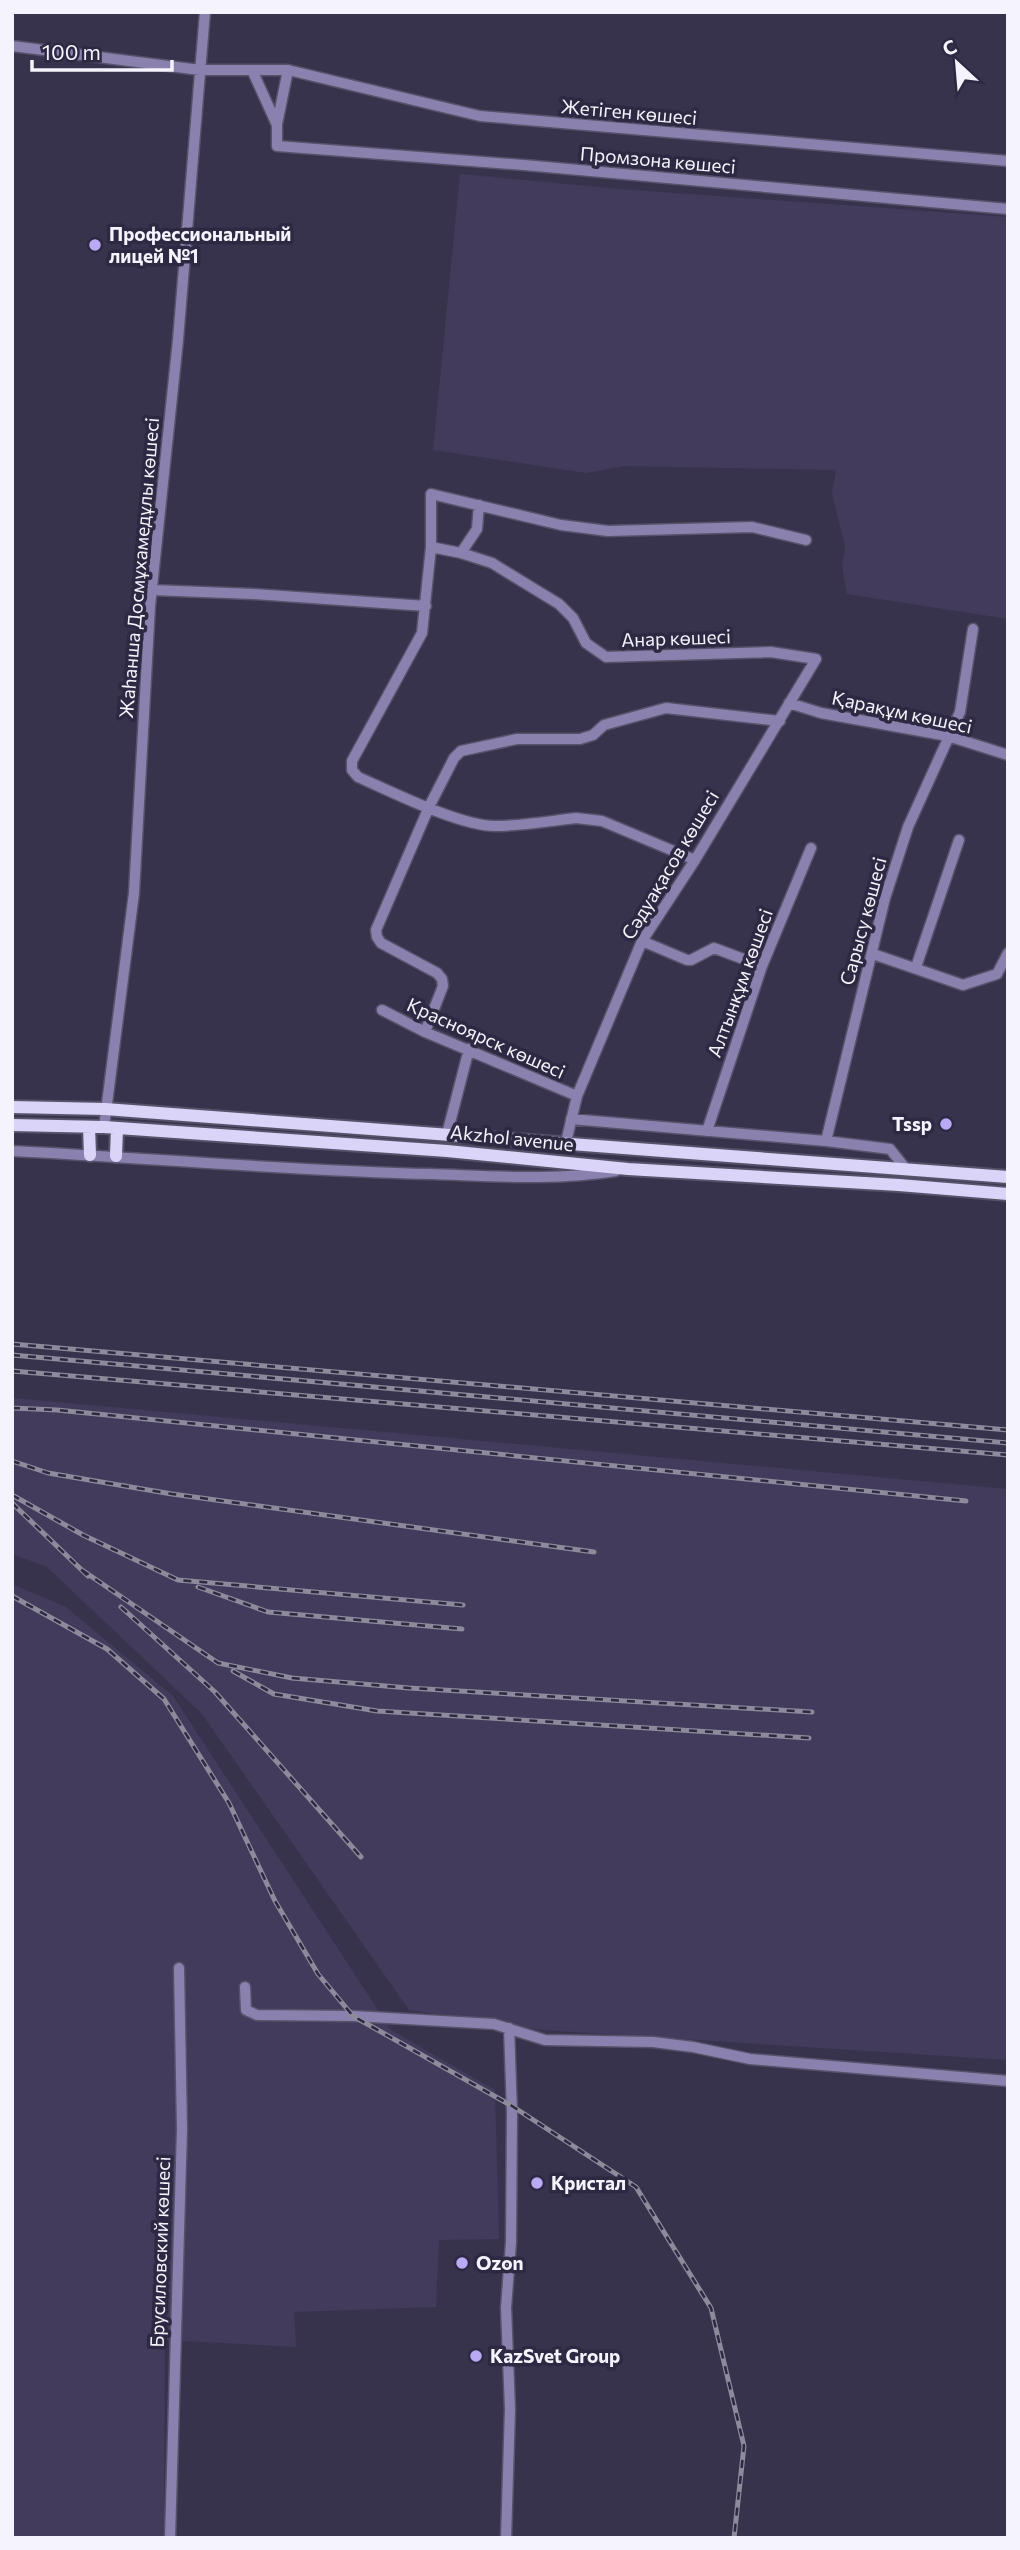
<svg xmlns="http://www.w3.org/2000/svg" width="1020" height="2550" viewBox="0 0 1020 2550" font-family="Commissioner,sans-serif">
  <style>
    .built { fill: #423b5b }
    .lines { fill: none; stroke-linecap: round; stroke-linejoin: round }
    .minor-casing { stroke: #565269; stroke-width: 13 }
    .major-casing { stroke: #565269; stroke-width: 16 }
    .minor { stroke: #8a81ae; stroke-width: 10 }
    .major { stroke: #dad4f9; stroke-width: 12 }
    .rail-casing { stroke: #8d8a9c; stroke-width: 5 }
    .rail { stroke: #2e2942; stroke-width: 2.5; stroke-dasharray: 8; stroke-linecap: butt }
    .poi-dot { fill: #baaaf6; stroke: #2e2942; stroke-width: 2.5 }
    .labels { text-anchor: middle; stroke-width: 7; stroke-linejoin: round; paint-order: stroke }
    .street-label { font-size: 19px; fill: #f5f3fd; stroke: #2e2942 }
    .poi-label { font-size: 19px; font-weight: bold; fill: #f5f3fd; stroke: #2e2942; text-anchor: start }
  </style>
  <rect width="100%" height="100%" fill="#38334d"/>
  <!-- built -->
  <path class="built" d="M460,174L619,189L1008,217V619L847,594L842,566L845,547L832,493L836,470L625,466L586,473L433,450Z
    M12,1398L1008,1489V2060L543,2030L409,2010L202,1714L47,1567L12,1554Z
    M12,1584L66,1607L173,1696L391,2030L495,2090L499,2239L439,2240L436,2307L294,2312L296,2347L165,2340L164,2538H12Z"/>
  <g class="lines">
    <!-- minor casing -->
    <g class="minor-casing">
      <path id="minor" d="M12,46L200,70H288L480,116L1008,161
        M252,70L277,125V146L524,165L1008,209
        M277,124L288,70
        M479,505L477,529L461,553L492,563L559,604L573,618L586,643L606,657L771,652L816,659L695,860L642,941L577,1096L566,1142
        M431,547L461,553
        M152,590L253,594L426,606
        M789,703L821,713L948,736L1008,755
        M695,860L602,821L576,818C550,821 522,826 495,826C460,826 392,792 358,777L352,770V761L422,633L431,547V494L561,525L608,531L752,527L806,540
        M642,941L687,960H691L714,948L762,966
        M873,954L963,985L997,974L1008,953
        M916,967L959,840
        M382,1010L425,1032L577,1096
        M425,1032L443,986L442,979L437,973L381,943L377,937L376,930L429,807L454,758L461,751L517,739H580L593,735L604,725L666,708L780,721
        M571,1119L826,1141L890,1149L906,1169
        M104,1127L134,893L150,606L178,340L205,12
        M707,1131L762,966L811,848
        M447,1134L469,1049
        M826,1141L885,898L908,827L960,712L973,629
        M12,1151C152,1158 291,1171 431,1174C493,1176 555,1181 616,1171
        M245,1987L246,2010L257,2015L353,2016L494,2024L545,2040L653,2042L693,2047L750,2059L1008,2081
        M170,2538L182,2129L179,1968
        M506,2538L510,2409L506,2308L511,2242L512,2112L509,2028"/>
    </g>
    <!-- major casing -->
    <g class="major-casing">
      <path id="major" d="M12,1107L105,1109L1008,1177
        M12,1125L104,1127L447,1151L628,1169L899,1185L1008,1194
        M89,1127L90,1155
        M116,1156L117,1128"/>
    </g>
    <!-- minor -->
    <use href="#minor" class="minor"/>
    <!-- major -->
    <use href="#major" class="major"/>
    <!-- rail casing -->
    <g class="rail-casing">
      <path id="rail" d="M12,1344L1008,1430
        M12,1355L1008,1443
        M12,1371L1008,1455
        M12,1408L57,1410L966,1501
        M12,1461L48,1473L172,1494L594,1552
        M12,1495L83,1535L178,1580L463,1605
        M12,1503L88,1576
        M82,1570L218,1663L292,1678L409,1688L812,1712
        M198,1587L268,1612L462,1629
        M12,1596L107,1649L164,1699L229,1803L275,1901L318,1974L353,2016L512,2106L636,2187L711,2308L744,2446L734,2538
        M121,1607L215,1692L361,1857
        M233,1671L274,1694L377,1711L809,1738"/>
    </g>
    <!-- rail -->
    <use href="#rail" class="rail"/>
  </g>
  <!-- markers -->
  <g class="poi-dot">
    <circle cx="95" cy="245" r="7"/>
    <circle cx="946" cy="1124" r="7"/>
    <circle cx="537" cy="2183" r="7"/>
    <circle cx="462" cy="2263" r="7"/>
    <circle cx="476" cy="2356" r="7"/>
  </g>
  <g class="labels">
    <!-- street labels -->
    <g class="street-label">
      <text transform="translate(629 112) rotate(5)" y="7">Жетіген көшесі</text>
      <text transform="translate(658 160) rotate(5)" y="7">Промзона көшесі</text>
      <text transform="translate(139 568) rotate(-85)" y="7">Жаһанша Досмұхамедұлы көшесі</text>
      <text transform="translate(676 638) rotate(-2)" y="7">Анар көшесі</text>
      <text transform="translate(902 712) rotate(12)" y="7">Қарақұм көшесі</text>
      <text transform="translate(670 865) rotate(-59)" y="7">Сәдуақасов көшесі</text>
      <text transform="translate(863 921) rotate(-75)" y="7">Сарысу көшесі</text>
      <text transform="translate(740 983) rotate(-70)" y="7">Алтынқұм көшесі</text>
      <text transform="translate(486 1038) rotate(24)" y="7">Красноярск көшесі</text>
      <text transform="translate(512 1138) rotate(6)" y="7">Akzhol avenue</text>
      <text transform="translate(160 2252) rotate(-88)" y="7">Брусиловский көшесі</text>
    </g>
    <!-- poi labels -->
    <g class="poi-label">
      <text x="109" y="241">Профессиональный<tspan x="109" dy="22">лицей №1</tspan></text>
      <text x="932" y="1131" text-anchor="end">Tssp</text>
      <text x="551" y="2190">Кристал</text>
      <text x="476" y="2270">Ozon</text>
      <text x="490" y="2363">KazSvet Group</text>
    </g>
  </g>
  <!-- border -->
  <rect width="1020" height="2550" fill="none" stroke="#f5f3fd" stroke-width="28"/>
  <!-- north arrow -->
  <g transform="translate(957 63) rotate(334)" stroke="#2e2942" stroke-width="5" paint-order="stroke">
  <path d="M0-5L12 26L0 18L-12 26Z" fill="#f5f3fd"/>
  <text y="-10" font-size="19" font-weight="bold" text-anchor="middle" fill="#f5f3fd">С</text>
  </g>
  <!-- scale -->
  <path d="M32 60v10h140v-10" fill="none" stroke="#f5f3fd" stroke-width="3.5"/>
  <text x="42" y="60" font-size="21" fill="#f5f3fd" stroke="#2e2942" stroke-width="5" paint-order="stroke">100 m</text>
</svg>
